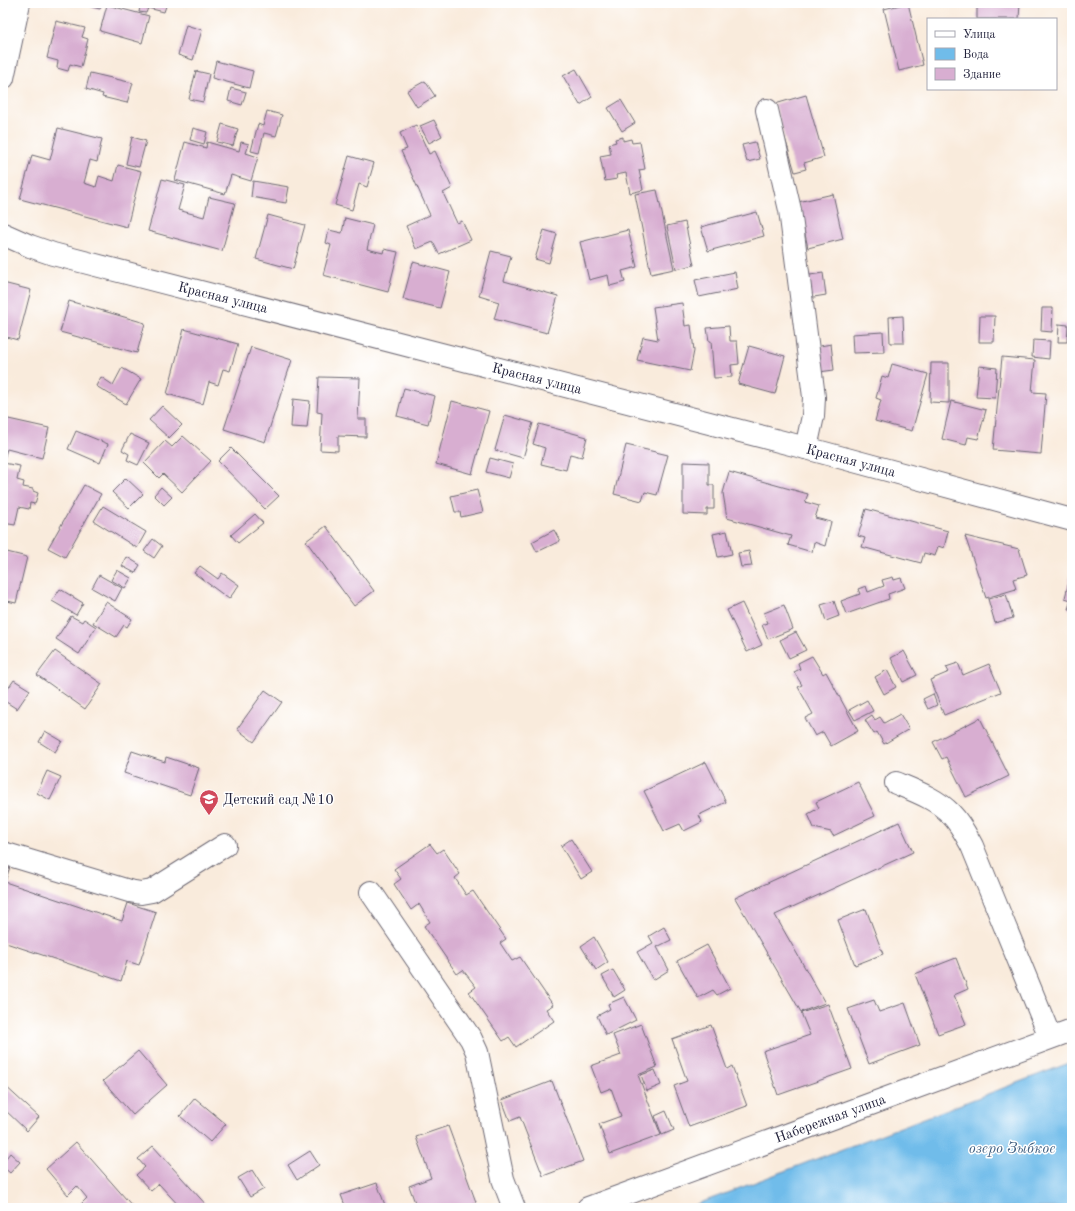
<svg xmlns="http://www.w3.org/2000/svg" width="1075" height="1211" viewBox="0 0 1075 1211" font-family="'Old Standard TT',serif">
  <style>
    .water { fill: #70bcea; stroke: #496f92 }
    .building { fill: #d8aed1 }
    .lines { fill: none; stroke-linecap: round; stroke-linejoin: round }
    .minor-casing { stroke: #6d6873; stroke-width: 24 }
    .major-casing { stroke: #6d6873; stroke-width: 24 }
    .minor { stroke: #fff; stroke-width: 22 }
    .major { stroke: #fff; stroke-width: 22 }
    .labels { text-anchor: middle; stroke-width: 3; stroke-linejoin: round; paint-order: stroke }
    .street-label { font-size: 14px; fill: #22223b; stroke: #fff }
    .poi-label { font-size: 14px; fill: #22223b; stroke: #fff; text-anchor: start }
    .water-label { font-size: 15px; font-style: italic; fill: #416081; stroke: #fff }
  </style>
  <rect width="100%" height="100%" fill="#fff"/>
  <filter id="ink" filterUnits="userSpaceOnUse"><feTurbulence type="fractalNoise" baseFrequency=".025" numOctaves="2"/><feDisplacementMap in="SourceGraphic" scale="8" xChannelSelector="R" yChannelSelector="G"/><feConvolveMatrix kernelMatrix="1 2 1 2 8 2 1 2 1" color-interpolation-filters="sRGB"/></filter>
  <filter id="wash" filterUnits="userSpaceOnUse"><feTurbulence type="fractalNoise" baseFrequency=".012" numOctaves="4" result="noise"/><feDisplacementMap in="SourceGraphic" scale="16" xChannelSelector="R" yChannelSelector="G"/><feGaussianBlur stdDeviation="0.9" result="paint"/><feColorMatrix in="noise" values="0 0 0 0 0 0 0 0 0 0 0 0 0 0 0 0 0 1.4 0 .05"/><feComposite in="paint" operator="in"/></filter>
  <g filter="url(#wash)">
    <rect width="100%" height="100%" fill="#f9ebdc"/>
    <!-- water -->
    <path class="water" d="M1072,1062V1208H687Z"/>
    <g id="blocks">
      <!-- building -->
      <path class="building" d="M76,3H102L100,9Z
        M141,3H167L164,12L148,8L146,13L139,12Z
        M908,3L923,65L899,71L884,9Z
        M977,3H1020L1019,19H977Z
        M107,5L149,16L142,43L100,31Z
        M56,21L85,28L82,37L88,39L81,67L70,64L68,71L57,68L58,61L47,58Z
        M186,25L202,30L193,60L178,55Z
        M216,61L253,71L249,88L212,78Z
        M576,69L592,97L580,105L563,76Z
        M196,71L209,74L203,102L189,99Z
        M90,73L133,83L127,103L102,97L103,94L86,89Z
        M425,81L435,96L417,107L407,91Z
        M231,88L246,92L242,105L228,101Z
        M806,95L824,157L804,163L806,169L795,172L775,104Z
        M621,100L635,123L622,131L608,108Z
        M267,111L282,115L276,136L264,133L259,153L251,151L258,124L263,126Z
        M434,120L442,136L429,143L420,126Z
        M222,124L238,129L233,146L217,142Z
        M416,125L429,154L435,151L452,188L443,193L457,223L462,221L471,240L439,254L433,242L416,249L406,226L430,215L401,151L407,149L400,133Z
        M58,128L102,139L97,162L90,160L84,183L96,187L99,176L114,181L118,165L141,171L127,227L20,199L32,155L50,160Z
        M193,128L207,132L204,144L190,140Z
        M132,137L146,141L139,167L126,164Z
        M623,137V141L631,139L632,143L640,142L645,169L639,170L643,190L630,193L626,173L616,175L617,179L605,181L600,156L611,154L609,144L616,142L615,139Z
        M185,142L206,148L207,142L239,151L241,142L249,144L246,153L258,157L251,181L231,175L225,194L175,180Z
        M755,142L760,159L747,162L742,145Z
        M349,156L374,163L367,187L359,184L352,210L335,205Z
        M162,179L185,185L178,210L204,217L209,197L235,203L222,251L148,231Z
        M253,181L289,187L286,203L251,197Z
        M657,190L674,269L651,274L635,194Z
        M833,194L843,239L808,248L798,202Z
        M757,212L764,236L708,251L701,227Z
        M268,215L305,225L293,269L256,259Z
        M345,218L373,225L367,249L383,253L384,249L398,252L388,292L323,275L331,245L326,243L329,230L342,233Z
        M685,222L694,265L676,269L667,226Z
        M544,230L557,234L549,263L535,259Z
        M628,230L637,267L622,271L625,282L610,286L608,275L589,280L580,242Z
        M491,251L511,256L504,281L558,296L547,333L494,319L499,302L479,296Z
        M413,262L450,272L440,308L403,299Z
        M735,272L738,289L699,297L695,280Z
        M823,273L826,295L808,298L804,276Z
        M3,283L31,290L18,340L3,336Z
        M69,301L145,323L137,353L60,332Z
        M682,303L685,326L691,325L694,351L690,371L637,360L643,337L658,340L653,307Z
        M1042,308H1053L1052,332L1041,331Z
        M903,316L904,343H890L889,317Z
        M980,316H995L994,342H979Z
        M1059,324L1068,325L1067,342H1058Z
        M729,326L730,341H737L739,364L731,365L732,377L714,378L711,341H709L707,328Z
        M184,329L238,344L230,371L223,369L218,385L209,382L203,404L167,394Z
        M883,332L884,352L853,353L852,334Z
        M1033,340L1050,341L1049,359L1032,357Z
        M831,344L834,370L819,372L815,347Z
        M749,346L785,356L775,394L738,384Z
        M251,347L292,360L265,442L224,429Z
        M1002,357L1035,360L1032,392L1046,393L1041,454L993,450Z
        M931,363H949V403L930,402Z
        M892,364L928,374L912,431L875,421L881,400L876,398L882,376L888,378Z
        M979,366L997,368L995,398L976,397Z
        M122,368L141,379L126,404L96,386L101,377L113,385Z
        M319,377L360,378L358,419H366V437L338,436V451L320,450L322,413L317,412Z
        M404,388L435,396L428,424L397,416Z
        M293,399L310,401L307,428L291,427Z
        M452,401L489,411L472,474L436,464Z
        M951,401L986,410L978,439L968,437L966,445L942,439Z
        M162,406L182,425L169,438L149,420Z
        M3,407L7,408L4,418L49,428L42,458L7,449L3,462Z
        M505,415L533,423L523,458L495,450Z
        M539,424L587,437L582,457L570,454L566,470L541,464L545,448L533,444Z
        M76,431L108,444L100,463L68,449Z
        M130,434L149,443L138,465L127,460L129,454L122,450Z
        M183,436L211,461L182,492L163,474L159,478L144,463L165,441L172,447Z
        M626,445L668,455L657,495L645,492L642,501L614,494Z
        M231,448L279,496L265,509L218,461Z
        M490,458L513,464L509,478L486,472Z
        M683,462L709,463V485H714V509H707V515L683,514Z
        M3,463L20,466L17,480L24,482L23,487L33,489V491L38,493L35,504L30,503L29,509L19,507L15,525L3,523Z
        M729,472L808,494L805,502L819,506L815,518L831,522L825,546L814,542L812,552L788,545L791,536L727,518L723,493Z
        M126,478L143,494L129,508L112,492Z
        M84,485L101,494L65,557L48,548Z
        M161,487L172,497L164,505L154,495Z
        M477,490L483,512L461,517L460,512H455L451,496Z
        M103,506L146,532L137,548L94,521Z
        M866,509L948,531L944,548L938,546L935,556L924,553L921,563L862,547L865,538L858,536Z
        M255,514L263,523L238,543L231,535Z
        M326,526L374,591L354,606L306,541Z
        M554,530L560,541L537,552L532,542Z
        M727,531L732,554L718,557L713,534Z
        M965,536L1019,549L1027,575L1013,579L1016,589L986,598Z
        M153,539L162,546L154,558L144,551Z
        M3,551L27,557L16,603L3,600Z
        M749,551L752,566L741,567L738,553Z
        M127,557L140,565L135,573L122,566Z
        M200,566L218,579L222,573L239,585L229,599L194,573Z
        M117,570L131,578L125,588L111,580Z
        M99,575L122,588L115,601L92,588Z
        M893,577L894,580L901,578L905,588L888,594L889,599L846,614L841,601L860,594L858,589L866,586L868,592L884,586L882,580Z
        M1070,577L1072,578V609H1068L1071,600L1065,598Z
        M60,589L83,603L76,615L52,601Z
        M1006,594L1013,618L995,623L988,599Z
        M834,601L839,616L826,621L821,605Z
        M106,602L132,619L127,627L124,625L116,637L93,623Z
        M742,603L762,645L747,652L727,610Z
        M784,605L793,629L768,639L762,625L768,623L764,613Z
        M71,616L82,622L84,619L96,627L79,654L56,639Z
        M796,632L806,650L789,658L780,640Z
        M55,651L102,684L85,709L37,675Z
        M904,651L917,675L903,682L891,658Z
        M812,656L823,674L826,672L858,731L831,746L823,732L815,736L805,718L813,714L798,687L802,685L794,672L800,669L798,663Z
        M958,663L963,675L989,664L1001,692L944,715L930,680L949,672L946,667Z
        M887,670L896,687L884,694L875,677Z
        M14,680L30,690L17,709L3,700V696Z
        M265,690L282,702L254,742L237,729Z
        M933,694L937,705L928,709L923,699Z
        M867,700L873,711L855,720L849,710Z
        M900,714L909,729L884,744L877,732L874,734L865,720L872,715L875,720L880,717L884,723Z
        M980,718L1009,776L966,797L946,757L942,759L933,742Z
        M45,731L62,741L55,752L39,742Z
        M132,751L165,762L166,757L199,768L190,795L124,773Z
        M706,762L726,802L699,815L702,822L684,831L680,824L664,831L644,791Z
        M47,771L61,777L50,800L37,793Z
        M858,782L875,816L833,836L831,832L814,828L808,814L819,808L816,802Z
        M899,822L913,852L775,915L825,1003L801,1012L735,898Z
        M571,839L592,872L581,879L561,846Z
        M430,844L437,853L443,849L460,874L455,878L466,895L473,891L506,939L500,943L512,961L520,957L553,1005L546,1009L554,1021L516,1047L509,1037L503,1041L469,992L476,987L463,970L457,974L424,926L430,922L419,904L411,910L394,884L401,879L394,869Z
        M3,865L10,867L5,882L122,921L128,903L156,912L139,965L127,961L121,981L3,942Z
        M866,909L883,954L855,965L838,920Z
        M664,927L671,940L657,947L669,970L653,980L637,952L653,943L649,936Z
        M594,937L608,962L596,970L581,946Z
        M707,945L730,988L717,995L713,990L698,998L677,961Z
        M956,958L968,989L954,995L966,1024L938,1034L915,974Z
        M613,970L625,990L614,997L602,976Z
        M624,997L636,1020L606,1035L597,1016L610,1009L608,1004Z
        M874,1000L879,1012L905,1003L920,1045L869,1064L848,1009Z
        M828,1004L852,1069L778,1095L763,1051L810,1035L801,1013Z
        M641,1024L657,1067L638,1075L661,1135L610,1154L599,1124L621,1116L611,1088L601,1092L591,1066L621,1055L613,1035Z
        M711,1025L727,1069L732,1066L747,1106L689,1127L674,1086L687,1081L672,1039Z
        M138,1051L167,1085L133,1115L103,1081Z
        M655,1070L661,1085L647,1091L641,1075Z
        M552,1081L583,1161L543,1176L520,1117L510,1121L502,1100Z
        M3,1084L39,1117L27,1131L3,1108Z
        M195,1098L226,1124L210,1142L180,1116Z
        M666,1111L674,1130L662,1135L655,1116Z
        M448,1126L476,1202L461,1208H417L409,1186L431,1178L416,1137Z
        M76,1142L134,1208H81L79,1206L87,1198L77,1186L68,1195L46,1169Z
        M153,1146L209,1208H181L159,1184L151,1191L136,1175L145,1167L138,1159Z
        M310,1151L319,1165L297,1180L288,1165Z
        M10,1153L20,1162L10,1173L3,1167V1162Z
        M252,1170L264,1189L250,1197L238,1178Z
        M377,1183L386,1208H346L341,1195Z"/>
    </g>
  </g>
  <g filter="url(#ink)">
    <use href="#blocks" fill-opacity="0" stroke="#6d6873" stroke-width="1"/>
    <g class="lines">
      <!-- minor casing -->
      <g class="minor-casing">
        <path id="minor" d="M3,78L19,3
          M767,110L790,210L814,397L813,416L806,448
          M896,783C915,791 937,799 951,814C960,823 966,835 972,846L1050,1037
          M3,853L129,891L141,893L152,891L225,845
          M371,892L471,1039L477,1052L503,1179L514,1208
          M588,1208L1072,1030"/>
      </g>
      <!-- major casing -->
      <g class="major-casing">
        <path id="major" d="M3,234L30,246L53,254L806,448L1072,520"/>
      </g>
      <!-- minor -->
      <use href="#minor" class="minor"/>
      <!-- major -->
      <use href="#major" class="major"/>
    </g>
  </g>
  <!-- icons -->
  <defs>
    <g id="school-pin" transform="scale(1)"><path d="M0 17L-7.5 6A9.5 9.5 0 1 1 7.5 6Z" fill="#d1495b" stroke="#fff"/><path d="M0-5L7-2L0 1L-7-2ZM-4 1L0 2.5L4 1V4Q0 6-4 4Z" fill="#fff"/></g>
  </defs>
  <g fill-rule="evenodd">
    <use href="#school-pin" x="209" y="799"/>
  </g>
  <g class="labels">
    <!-- street labels -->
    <g class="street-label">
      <text transform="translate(223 297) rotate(14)" y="5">Красная улица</text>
      <text transform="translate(537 378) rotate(14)" y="5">Красная улица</text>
      <text transform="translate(851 460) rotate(15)" y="5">Красная улица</text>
      <text transform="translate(830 1118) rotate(-20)" y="5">Набережная улица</text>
    </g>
    <!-- poi labels -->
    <g class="poi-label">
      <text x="223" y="804">Детский сад №10</text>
    </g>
    <!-- water labels -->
    <g class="water-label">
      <text x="1012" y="1153">озеро Зыбкое</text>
    </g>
  </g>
  <!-- margin -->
  <rect width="1075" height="1211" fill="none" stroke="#fff" stroke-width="16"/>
  <!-- legend -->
  <rect x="927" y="18" width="130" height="72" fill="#ffffff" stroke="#a7a7b1"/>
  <rect x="935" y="31" width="20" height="6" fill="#ffffff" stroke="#a7a7b1"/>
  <text x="963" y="38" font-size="12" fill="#22223b">Улица</text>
  <rect x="935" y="48" width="20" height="12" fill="#70bcea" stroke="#a7a7b1"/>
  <text x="963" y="58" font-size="12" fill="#22223b">Вода</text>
  <rect x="935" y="68" width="20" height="12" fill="#d8aed1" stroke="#a7a7b1"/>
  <text x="963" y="78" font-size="12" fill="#22223b">Здание</text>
</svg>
